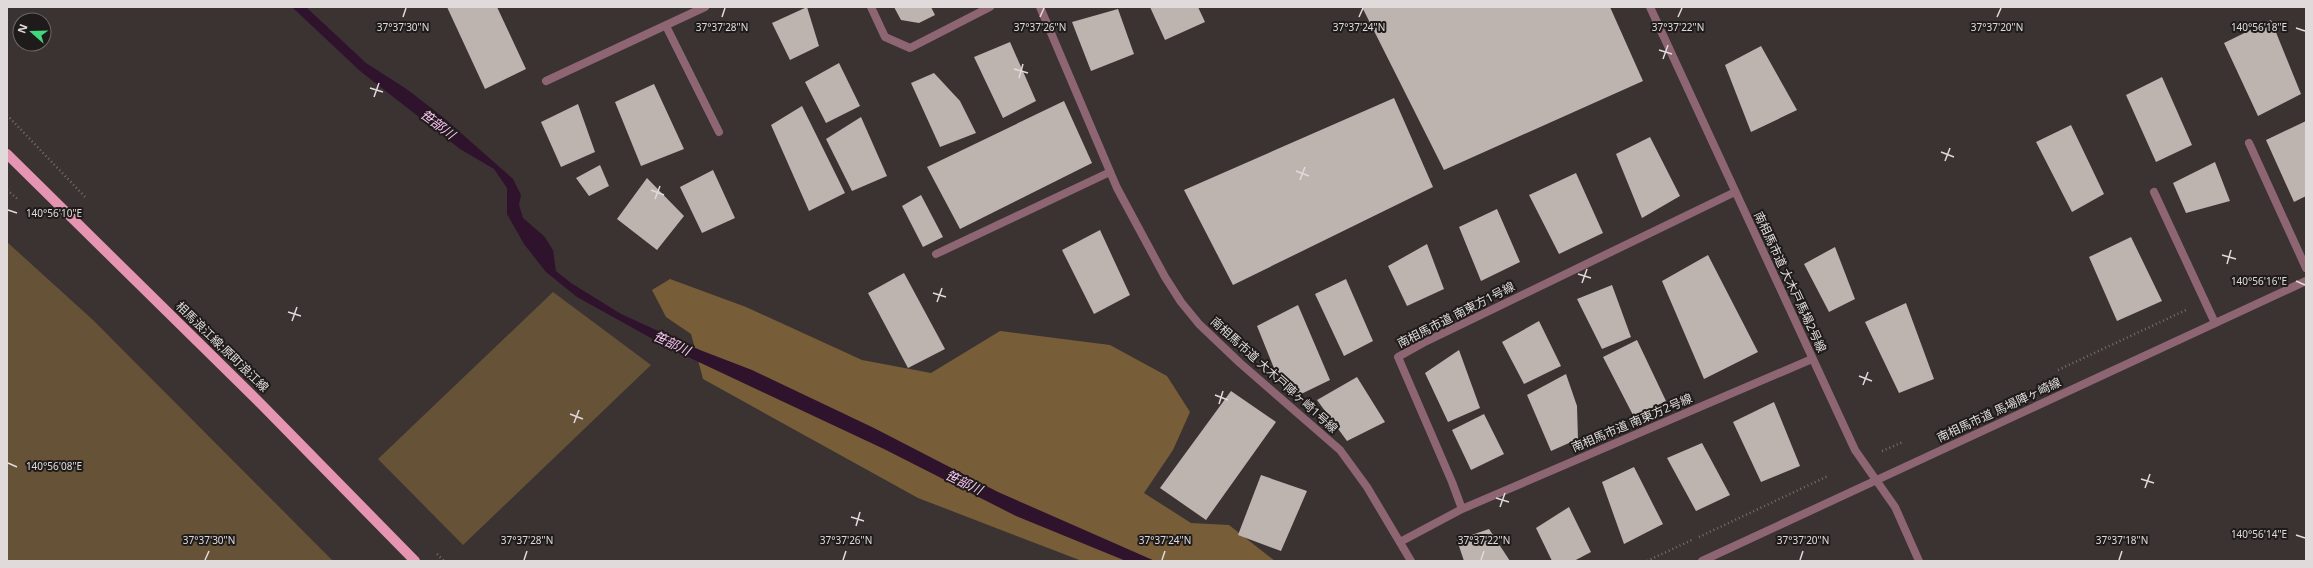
<svg xmlns="http://www.w3.org/2000/svg" width="2313" height="568" viewBox="0 0 2313 568" font-family="'Noto Sans','Noto Sans JP',sans-serif">
  <style>
    .green { fill: #655237 }
    .forest { fill: #785d39 }
    .water { fill: #2f132d }
    .building { fill: #bdb4af }
    .lines { fill: none; stroke-linecap: round; stroke-linejoin: round }
    .path { stroke: #776f6f; stroke-width: 2.5; stroke-dasharray: 1 3; stroke-linecap: butt }
    .service { stroke: #8e6573; stroke-width: 8 }
    .minor { stroke: #8e6573; stroke-width: 8 }
    .tertiary { stroke: #8e6573; stroke-width: 8 }
    .primary { stroke: #e594b1; stroke-width: 10 }
    .ticks { fill: none; stroke: #e0dbda; stroke-width: 1.5 }
    .labels { text-anchor: middle; stroke-width: 4; stroke-linejoin: round; paint-order: stroke }
    .street-label { font-size: 12px; fill: #e0dbda; stroke: #1f1b1b }
    .water-label { font-size: 13px; font-style: italic; fill: #fcc2f4; stroke: #1f1b1b }
    .ticks-label { font-size: 10px; text-anchor: middle; fill: #e0dbda; stroke: #1f1b1b; stroke-width: 4; stroke-linejoin: round; paint-order: stroke }
  </style>
  <rect width="100%" height="100%" fill="#3b3232"/>
  <!-- green -->
  <path class="green" d="M7,242L93,320L333,561H7Z
    M553,292L651,365L463,545L378,459Z"/>
  <!-- forest -->
  <path class="forest" d="M670,279L746,307L862,360L931,373L1000,331L1110,345L1167,376L1190,412L1173,450L1144,493L1191,523L1229,525L1275,561H1082L918,498L703,379L691,334L666,317L652,290Z"/>
  <!-- water -->
  <path class="water" d="M292,7H306L366,63L408,90L444,118L513,179L521,195L519,205L523,218L544,236L553,250L556,271L571,283L621,314L700,350L752,370L874,428L998,492L1155,561H1126L1016,516L884,449L669,348L577,297L546,272L524,244L507,214V188L494,169L460,149L360,71Z"/>
  <!-- building -->
  <path class="building" d="M447,7H497L526,69L485,89Z
    M807,7L819,46L790,60L772,23Z
    M894,7H931L935,15L919,23L901,20Z
    M1150,7H1198L1205,22L1165,40Z
    M1362,7H1610L1643,81L1444,170Z
    M1118,9L1134,54L1091,71L1072,22Z
    M2271,20L2301,94L2258,116L2224,43Z
    M1010,42L1036,101L1003,118L974,57Z
    M1761,46L1797,110L1751,132L1725,65Z
    M839,63L860,106L826,123L805,82Z
    M934,73L960,101L976,133L940,147L911,83Z
    M2162,77L2192,145L2156,162L2126,95Z
    M654,84L684,149L641,166L615,102Z
    M1394,98L1433,187L1233,285L1184,190Z
    M1064,101L1092,163L960,229L927,167Z
    M578,104L595,152L561,167L541,122Z
    M802,106L845,193L809,211L771,125Z
    M861,117L887,176L852,191L826,139Z
    M2306,121V196L2294,202L2266,140Z
    M2071,125L2104,194L2072,212L2036,142Z
    M1650,137L1680,196L1642,218L1616,154Z
    M2215,162L2230,201L2186,213L2173,183Z
    M600,165L609,186L589,196L576,178Z
    M713,170L735,218L702,233L680,187Z
    M1576,173L1603,233L1559,254L1529,195Z
    M647,178L684,216L657,250L617,219Z
    M921,195L943,237L923,247L902,206Z
    M1497,209L1520,262L1481,281L1459,227Z
    M1100,230L1130,295L1094,314L1062,250Z
    M2131,237L2162,301L2117,321L2089,257Z
    M1427,244L1444,289L1407,306L1388,266Z
    M1835,247L1855,299L1829,312L1804,264Z
    M1708,255L1758,352L1704,379L1662,281Z
    M904,273L945,349L908,368L868,293Z
    M1346,279L1373,341L1344,356L1315,294Z
    M1612,285L1631,337L1602,349L1577,299Z
    M1906,303L1934,379L1899,393L1865,322Z
    M1298,305L1330,380L1299,395L1290,380L1280,383L1257,326Z
    M1539,321L1561,366L1524,384L1502,342Z
    M1637,340L1666,401L1634,417L1603,357Z
    M1459,350L1480,408L1448,422L1425,373Z
    M1566,374L1577,406L1578,439L1551,451L1527,395Z
    M1357,377L1385,422L1347,441L1317,400Z
    M1231,391L1276,422L1206,520L1160,488Z
    M1774,402L1800,466L1761,482L1733,422Z
    M1484,414L1504,454L1471,470L1452,430Z
    M1702,443L1730,495L1696,511L1667,458Z
    M1634,467L1663,524L1624,544L1602,482Z
    M1261,475L1307,491L1281,551L1238,535Z
    M1569,507L1591,552L1574,561H1552L1536,528Z
    M1489,529L1510,561H1464L1457,540Z"/>
  <g class="lines">
    <!-- path -->
    <path class="path" d="M7,115L87,199
      M7,190L19,200
      M2058,370L2186,310
      M1882,451L1903,442
      M1699,537L1828,476
      M437,554L444,561
      M1647,561L1694,539"/>
    <!-- service -->
    <path class="service" d="M936,254L1110,172"/>
    <!-- minor -->
    <path class="minor" d="M871,7L885,37L910,48L990,7
      M1040,7L1117,188L1165,277L1181,302L1199,324L1240,363L1340,450L1367,487L1411,561
      M666,26L719,132
      M546,81L705,7
      M2249,143L2306,268
      M2154,192L2215,323
      M1876,480L1895,507L1919,561
      M1462,509L1812,359
      M1400,542L1462,509L1452,482L1398,357L1423,343L1735,192"/>
    <!-- tertiary -->
    <path class="tertiary" d="M1650,7L1855,450L1876,480
      M1702,561L2306,281"/>
    <!-- primary -->
    <path class="primary" d="M7,154L261,404L415,561"/>
  </g>
  <!-- ticks -->
  <path class="ticks" d="M403,17L406,8M722,17L725,8M1040,17L1044,8M1359,17L1363,8M1678,17L1682,8M1997,17L2001,8M2296,28L2305,31M1659,50L1672,54M1663,59L1668,45M1014,69L1028,73M1019,78L1023,64M370,88L383,92M374,97L379,83M1941,152L1954,157M1945,161L1950,148M1296,171L1309,176M1300,180L1305,167M651,190L664,195M655,199L660,186M8,210L17,213M2222,255L2236,259M2227,264L2231,250M1578,274L1591,278M2296,281L2305,285M1582,283L1587,269M933,293L946,297M937,302L942,288M288,312L301,316M292,321L297,307M1859,376L1872,381M1863,385L1868,372M1215,395L1228,400M1219,404L1223,391M570,414L583,419M574,423L579,410M8,463L17,467M2141,479L2154,483M2145,488L2150,474M1496,498L1509,502M1500,507L1505,493M851,517L864,521M856,526L860,512M2296,535L2305,538M205,560L209,551M524,560L527,551M843,560L846,551M1162,560L1165,551M1481,560L1484,551M1800,560L1803,551M2119,560L2122,551"/>
  <g class="labels">
    <!-- street labels -->
    <g class="street-label">
      <text transform="translate(1790 282) rotate(65)" y="4">南相馬市道 大木戸馬場2号線</text>
      <text transform="translate(1456 315) rotate(-27)" y="4">南相馬市道 南東方1号線</text>
      <text transform="translate(222 347) rotate(44)" y="4">相馬浪江線;原町浪江線</text>
      <text transform="translate(1274 375) rotate(42)" y="4">南相馬市道 大木戸陣ヶ崎1号線</text>
      <text transform="translate(1999 410) rotate(-25)" y="4">南相馬市道 馬場陣ヶ崎線</text>
      <text transform="translate(1632 423) rotate(-23)" y="4">南相馬市道 南東方2号線</text>
    </g>
    <!-- water labels -->
    <g class="water-label">
      <text transform="translate(438 124) rotate(37)" y="5">笹部川</text>
      <text transform="translate(672 343) rotate(25)" y="5">笹部川</text>
      <text transform="translate(964 482) rotate(26)" y="5">笹部川</text>
    </g>
  </g>
  <g class="ticks-label">
    <text x="403" y="31">37°37'30"N</text>
    <text x="722" y="31">37°37'28"N</text>
    <text x="1040" y="31">37°37'26"N</text>
    <text x="1359" y="31">37°37'24"N</text>
    <text x="1678" y="31">37°37'22"N</text>
    <text x="1997" y="31">37°37'20"N</text>
    <text x="2259" y="31">140°56'18"E</text>
    <text x="54" y="217">140°56'10"E</text>
    <text x="2259" y="285">140°56'16"E</text>
    <text x="54" y="470">140°56'08"E</text>
    <text x="2259" y="538">140°56'14"E</text>
    <text x="209" y="544">37°37'30"N</text>
    <text x="527" y="544">37°37'28"N</text>
    <text x="846" y="544">37°37'26"N</text>
    <text x="1165" y="544">37°37'24"N</text>
    <text x="1484" y="544">37°37'22"N</text>
    <text x="1803" y="544">37°37'20"N</text>
    <text x="2122" y="544">37°37'18"N</text>
  </g>
  <!-- border -->
  <rect width="2313" height="568" fill="none" stroke="#e0dbda" stroke-width="16"/>
  <!-- north arrow -->
  <g transform="translate(32 32) rotate(290)"><circle r="19" fill="#1f1b1b" stroke="#6c6867"/>
  <path d="M0-3L7 15L0 10L-7 15Z" fill="#41d77c"/>
  <text y="-6" font-size="11" font-weight="bold" text-anchor="middle" fill="#e0dbda">N</text>
  </g>
</svg>
